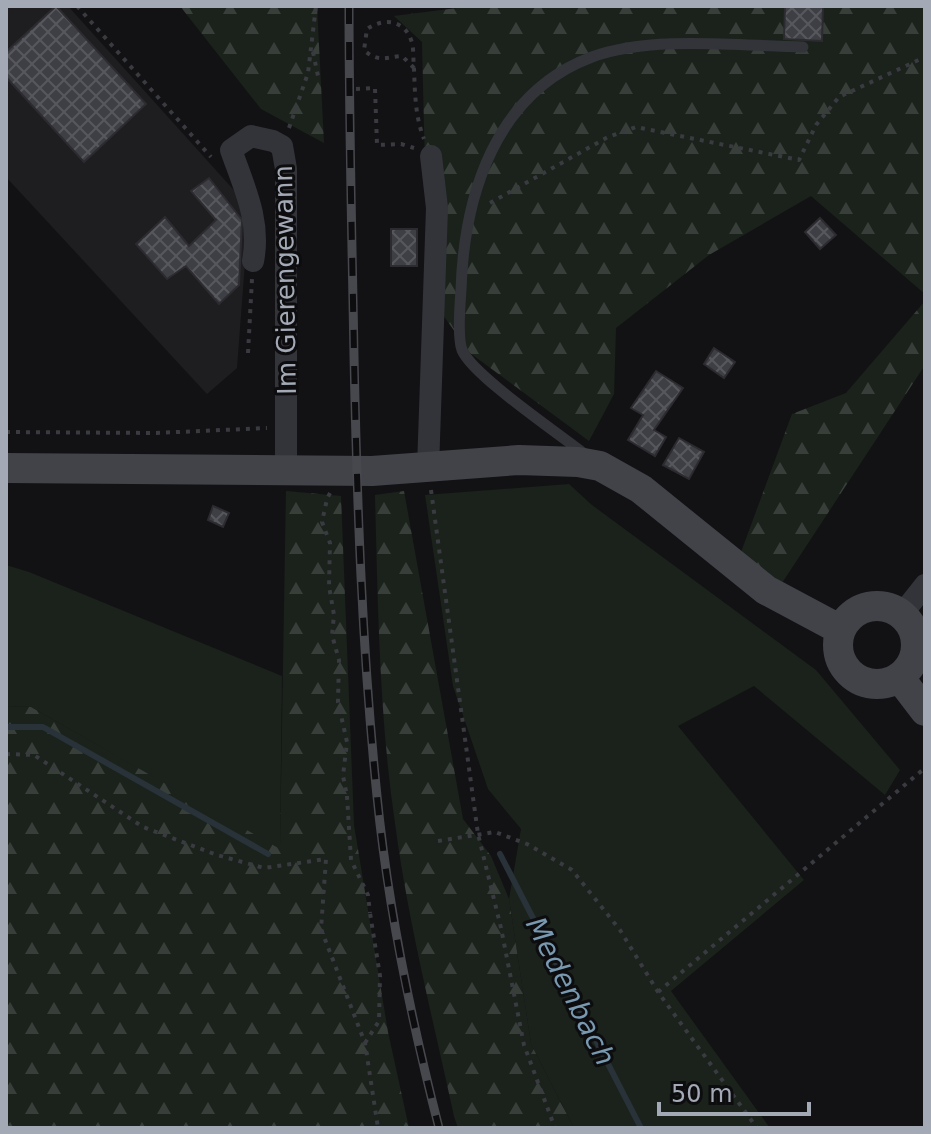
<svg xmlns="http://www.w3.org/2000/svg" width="931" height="1134" viewBox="0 0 931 1134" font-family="'DejaVu Sans',sans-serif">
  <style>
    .built { fill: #1e1e21 }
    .grass { fill: #1a221b }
    .forest { fill: url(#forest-firs) }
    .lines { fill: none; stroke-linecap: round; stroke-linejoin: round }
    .stream { stroke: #283238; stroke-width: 6 }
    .building { fill: url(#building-cross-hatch); stroke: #2c2c30; stroke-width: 2 }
    .path { stroke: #393b40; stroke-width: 4; stroke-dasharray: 4 6; stroke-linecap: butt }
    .lane { stroke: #333439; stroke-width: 11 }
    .street { stroke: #333439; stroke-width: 22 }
    .secondary { stroke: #414349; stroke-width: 30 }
    .rail-casing { stroke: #46484e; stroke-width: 9 }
    .rail { stroke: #0d0d0f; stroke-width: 6; stroke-dasharray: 18; stroke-linecap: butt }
    .path-bridge { stroke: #393b40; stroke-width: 4; stroke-dasharray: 4 6; stroke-linecap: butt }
    .labels { text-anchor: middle; stroke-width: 6; stroke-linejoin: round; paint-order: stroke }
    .street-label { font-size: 26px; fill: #a3a9b5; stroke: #0d0d0f }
    .water-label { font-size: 28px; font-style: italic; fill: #7999b1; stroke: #0d0d0f }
  </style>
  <defs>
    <pattern id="forest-firs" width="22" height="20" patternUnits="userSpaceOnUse" patternTransform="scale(2)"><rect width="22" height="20" fill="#1a221b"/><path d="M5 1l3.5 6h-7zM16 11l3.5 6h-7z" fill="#383f3a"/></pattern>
    <pattern id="building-cross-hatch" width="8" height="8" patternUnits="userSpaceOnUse" patternTransform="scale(2)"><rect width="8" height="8" fill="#3e3f44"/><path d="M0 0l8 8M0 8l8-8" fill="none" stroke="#57585d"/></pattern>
  </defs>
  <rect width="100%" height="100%" fill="#121214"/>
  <!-- built -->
  <path class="built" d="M6,6H68L240,197L248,223L237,368L207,394L6,177Z"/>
  <!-- grass -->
  <path class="grass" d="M569,484L592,505L816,670L900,770L885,795L754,686L678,726L804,880L671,991L770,1128H574L531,1044L509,899L521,829L488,789L453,686L425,495Z
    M6,565L29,572L282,676L280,850L31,707L6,706Z"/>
  <!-- forest -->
  <path class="forest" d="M180,6H317L324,143L261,109Z
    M473,6H925V294L811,196L709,255L616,328L614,394L589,441L470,353L428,294L422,42L394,16Z
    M925,301V365L782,583L740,555L792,414L846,393Z
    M286,491L341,496L354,825L388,1032L409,1128H6V706L31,707L280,849Z
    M404,491L463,819L491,856L509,899L531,1044L574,1128H458L454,1116C433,1019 408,922 395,823C379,714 378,605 375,495Z"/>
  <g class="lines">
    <!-- stream -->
    <path class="stream" d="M6,727H43L268,854
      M500,854L641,1128"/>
  </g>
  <!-- building -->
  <path class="building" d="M56,6L146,104L84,162L6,77V52Z
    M785,6H823L822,41L784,39Z
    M209,178L242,220L239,285L219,304L186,266L167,279L136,244L165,217L189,246L216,220L191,191Z
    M820,218L836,235L820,249L805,232Z
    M391,229H417V266H391Z
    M714,348L735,362L724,378L704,364Z
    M656,371L683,388L654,430L666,437L655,456L628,440L643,415L631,408Z
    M679,438L704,452L689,479L663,465Z
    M213,506L229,513L223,527L208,520Z"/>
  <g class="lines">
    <!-- path -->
    <path class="path" d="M77,6L211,157
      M313,52L319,81
      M414,68L402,56C386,57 378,63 364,50L367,29C384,17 406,20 412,43C414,51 413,61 414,69C415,93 415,116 424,139
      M356,89L375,88L377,145L401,144L414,148
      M289,128L308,73L316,6
      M490,203L608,137L636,127L799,160L816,125L839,97L925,57
      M248,353L252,279
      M6,432L156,433L267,428
      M431,490L478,834L501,928L524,1045L555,1128
      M330,493L327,499L322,522L330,543L329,586L334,615L332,635L339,660L338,702L347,742L343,776L347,796
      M6,754L34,755L143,827L217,855L264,868L326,859L321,929L365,1043L378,1128
      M438,841L495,832L527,844L572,870L620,930L658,992L757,1128
      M658,992L925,768
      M365,1043L379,1021L380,976L370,913"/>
    <!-- lane -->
    <path class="lane" d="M587,456C561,435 473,376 462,350C457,337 460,304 461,290C464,196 495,93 592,57C651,35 740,46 803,47"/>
    <!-- street -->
    <path class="street" d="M253,261C261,221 244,187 231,150L251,136L273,141L282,146L286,169V472
      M428,468L437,208L431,156
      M902,614L925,585"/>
    <!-- secondary -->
    <path class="secondary" d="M6,468L372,471L519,460L578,462L600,466L641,489L766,590L841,630
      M838 645a39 39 0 1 1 78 0a39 39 0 1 1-78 0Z
      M899,677L925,711"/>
    <!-- rail casing -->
    <g class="rail-casing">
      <path id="rail" d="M349,6C349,123 352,239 354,356C357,503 362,650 377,796C388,908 411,1019 439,1128"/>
    </g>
    <!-- rail -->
    <use href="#rail" class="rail"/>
    <!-- path-bridge -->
    <path class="path-bridge" d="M347,796L351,860L368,895L370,913"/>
  </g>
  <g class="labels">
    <!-- street labels -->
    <g class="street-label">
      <text transform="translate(285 280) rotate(-91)" y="9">Im Gierengewann</text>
    </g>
    <!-- water labels -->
    <g class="water-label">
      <text transform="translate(571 991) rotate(63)" y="10">Medenbach</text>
    </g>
  </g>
  <!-- border -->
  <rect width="931" height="1134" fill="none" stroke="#a3a9b5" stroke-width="16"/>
  <!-- scale -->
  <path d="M659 1102v12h150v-12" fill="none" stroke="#a3a9b5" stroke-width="4"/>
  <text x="671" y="1102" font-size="24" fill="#a3a9b5" stroke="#0d0d0f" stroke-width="6" paint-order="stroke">50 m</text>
</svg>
